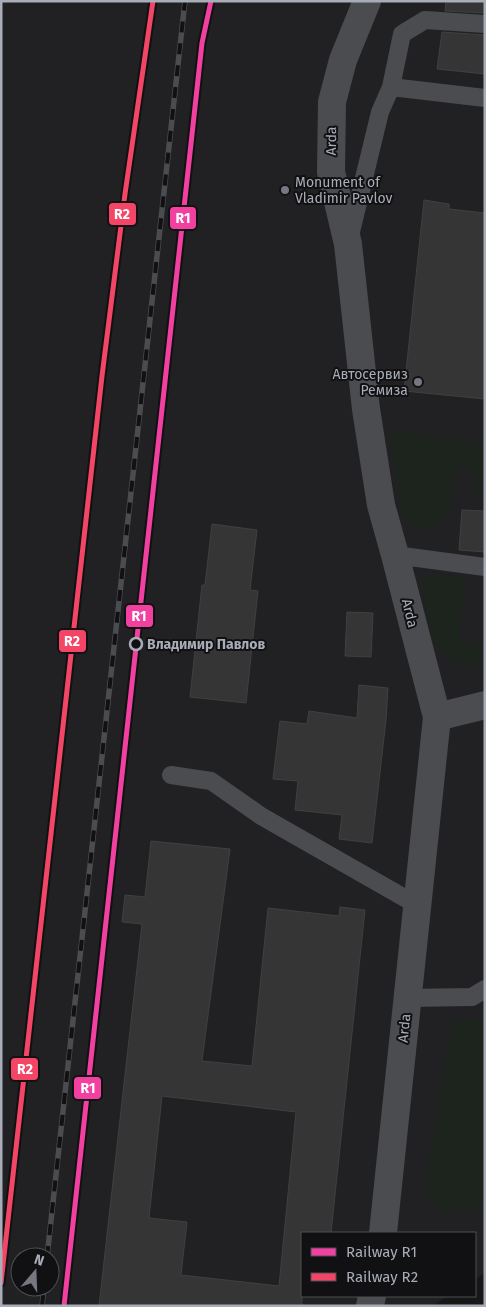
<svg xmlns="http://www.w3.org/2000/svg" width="486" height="1307" viewBox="0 0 486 1307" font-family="'Fira Sans',sans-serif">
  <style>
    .built { fill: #212123; fill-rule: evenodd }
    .green { fill: #1d241e }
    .building { fill: #353536; stroke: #3f4043; fill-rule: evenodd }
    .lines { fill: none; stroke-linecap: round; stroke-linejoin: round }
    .service { stroke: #4b4c50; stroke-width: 18 }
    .minor { stroke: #4b4c50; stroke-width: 28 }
    .rail-casing { stroke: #4b4c4f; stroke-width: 5.5 }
    .rail { stroke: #111113; stroke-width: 4; stroke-dasharray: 11; stroke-linecap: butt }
    .rail-1-casing { stroke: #111113; stroke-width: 9 }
    .rail-2-casing { stroke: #111113; stroke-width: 9 }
    .rail-1 { stroke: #f240a1; stroke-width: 5 }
    .rail-2 { stroke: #f34667; stroke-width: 5 }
    .poi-dot { fill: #757880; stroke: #111113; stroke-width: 2 }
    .stop-dot { fill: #111113; stroke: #a8adb8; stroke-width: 2.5 }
    .labels { text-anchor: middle; stroke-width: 4; stroke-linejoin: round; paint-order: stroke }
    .street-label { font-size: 14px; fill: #a8adb8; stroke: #111113 }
    .poi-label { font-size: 14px; fill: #a8adb8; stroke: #111113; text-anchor: start }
    .stop-label { font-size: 14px; font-weight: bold; fill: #a8adb8; stroke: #111113; text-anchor: start }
    .line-badge { stroke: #111113; stroke-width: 2 }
    .badge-label { font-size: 14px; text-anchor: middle; font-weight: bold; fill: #fff }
  </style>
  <rect width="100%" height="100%" fill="#171717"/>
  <!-- built -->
  <path class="built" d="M1,1H485V1273L475,1279V1233H302V1296H448L432,1306H1ZM20,1257H50V1287H20Z"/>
  <!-- green -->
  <path class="green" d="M388,430L485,443V492L473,491V471L463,466L455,468C453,485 456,520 434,526C426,527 417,526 409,526L404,519Z
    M441,575L464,576L459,641L485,644V664L463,667L451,661L432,640L420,583L427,577Z
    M485,1019V1208L439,1213L425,1187L452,1021Z"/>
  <!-- building -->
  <path class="building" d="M446,1H485V13L445,11Z
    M442,32L485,35V74L437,69Z
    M424,200L449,204V209L485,213V399L404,391Z
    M462,510L485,511V552L459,550Z
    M212,524L257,530L250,590L258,591L246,703L190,697L202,585H205Z
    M347,612L373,613L371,657L345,656Z
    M359,685L388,688L386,720L372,843L339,839L342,815L295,810L298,781L273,779L280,721L307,724L309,711L357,718Z
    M151,841L230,849L202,1061L252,1066L268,908L339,916L340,907L365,910L331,1233H302V1306H99L142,924L122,922L125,895L145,897ZM162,1096L296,1112L279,1286L181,1275L187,1222L149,1218Z"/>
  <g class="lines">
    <!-- service -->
    <path class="service" d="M391,87L485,98
      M350,236L380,112L391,87L402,34L425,20L485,24
      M395,555L485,567
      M171,775L211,781L261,816L417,905
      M407,998L472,997L485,989"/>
    <!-- minor -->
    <path class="minor" d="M367,1L343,60L332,102L331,172L348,244L366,409L381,505L395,555L437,717L383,1233
      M437,717L485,705
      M370,1306L372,1296"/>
    <!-- rail casing -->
    <g class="rail-casing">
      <path id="rail" d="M47,1257L185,1
        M42,1306L44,1287
        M64,1306L202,43L211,1"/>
    </g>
    <!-- rail -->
    <use href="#rail" class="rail"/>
    <!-- rail-1 casing -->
    <g class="rail-1-casing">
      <path id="rail-1" d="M64,1306L202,43L211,1"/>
    </g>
    <!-- rail-2 casing -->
    <g class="rail-2-casing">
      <path id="rail-2" d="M1,1283L102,376L125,194L153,1"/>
    </g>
    <!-- rail-1 -->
    <use href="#rail-1" class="rail-1"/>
    <!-- rail-2 -->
    <use href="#rail-2" class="rail-2"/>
  </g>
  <!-- markers -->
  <g class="poi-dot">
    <circle cx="285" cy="190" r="5"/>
    <circle cx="418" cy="382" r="5"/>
  </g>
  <circle class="stop-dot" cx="136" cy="644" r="6"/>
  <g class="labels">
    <!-- street labels -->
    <g class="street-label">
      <text transform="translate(331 141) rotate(-89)" y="5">Arda</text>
      <text transform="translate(410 613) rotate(76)" y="5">Arda</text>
      <text transform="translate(404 1028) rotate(-84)" y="5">Arda</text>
    </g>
    <!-- poi labels -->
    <g class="poi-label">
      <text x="295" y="187">Monument of<tspan x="295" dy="16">Vladimir Pavlov</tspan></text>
      <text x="408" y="379" text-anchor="end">Автосервиз<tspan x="408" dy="16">Ремиза</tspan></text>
    </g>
    <!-- stop labels -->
    <g class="stop-label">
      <text x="147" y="649">Владимир Павлов</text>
    </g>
  </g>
  <g class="line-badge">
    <rect x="108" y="202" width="29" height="24" rx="5" fill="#f34667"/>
    <rect x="169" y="206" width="28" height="24" rx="5" fill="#f240a1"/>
    <rect x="125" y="604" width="29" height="24" rx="5" fill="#f240a1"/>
    <rect x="58" y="629" width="29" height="24" rx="5" fill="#f34667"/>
    <rect x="10" y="1057" width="29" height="24" rx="5" fill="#f34667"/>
    <rect x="73" y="1076" width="29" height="24" rx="5" fill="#f240a1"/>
  </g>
  <g class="badge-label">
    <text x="122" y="219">R2</text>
    <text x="183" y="223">R1</text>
    <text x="139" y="621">R1</text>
    <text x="72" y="646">R2</text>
    <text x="25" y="1074">R2</text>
    <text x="88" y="1093">R1</text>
  </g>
  <!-- border -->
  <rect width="486" height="1307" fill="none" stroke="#a8adb8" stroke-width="5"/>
  <!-- legend -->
  <rect x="301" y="1232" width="175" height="65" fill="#111113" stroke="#4d4f55"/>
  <rect x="311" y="1248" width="25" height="8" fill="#f240a1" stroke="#4d4f55"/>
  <text x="346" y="1257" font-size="15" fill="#a8adb8">Railway R1</text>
  <rect x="311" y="1273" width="25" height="8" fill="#f34667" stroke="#4d4f55"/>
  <text x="346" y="1282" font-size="15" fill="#a8adb8">Railway R2</text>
  <!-- north arrow -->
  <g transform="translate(35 1272) rotate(19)"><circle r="24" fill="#111113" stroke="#4d4f55"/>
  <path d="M0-4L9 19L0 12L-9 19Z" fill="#757880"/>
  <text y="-8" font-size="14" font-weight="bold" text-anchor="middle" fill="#a8adb8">N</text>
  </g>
</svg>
